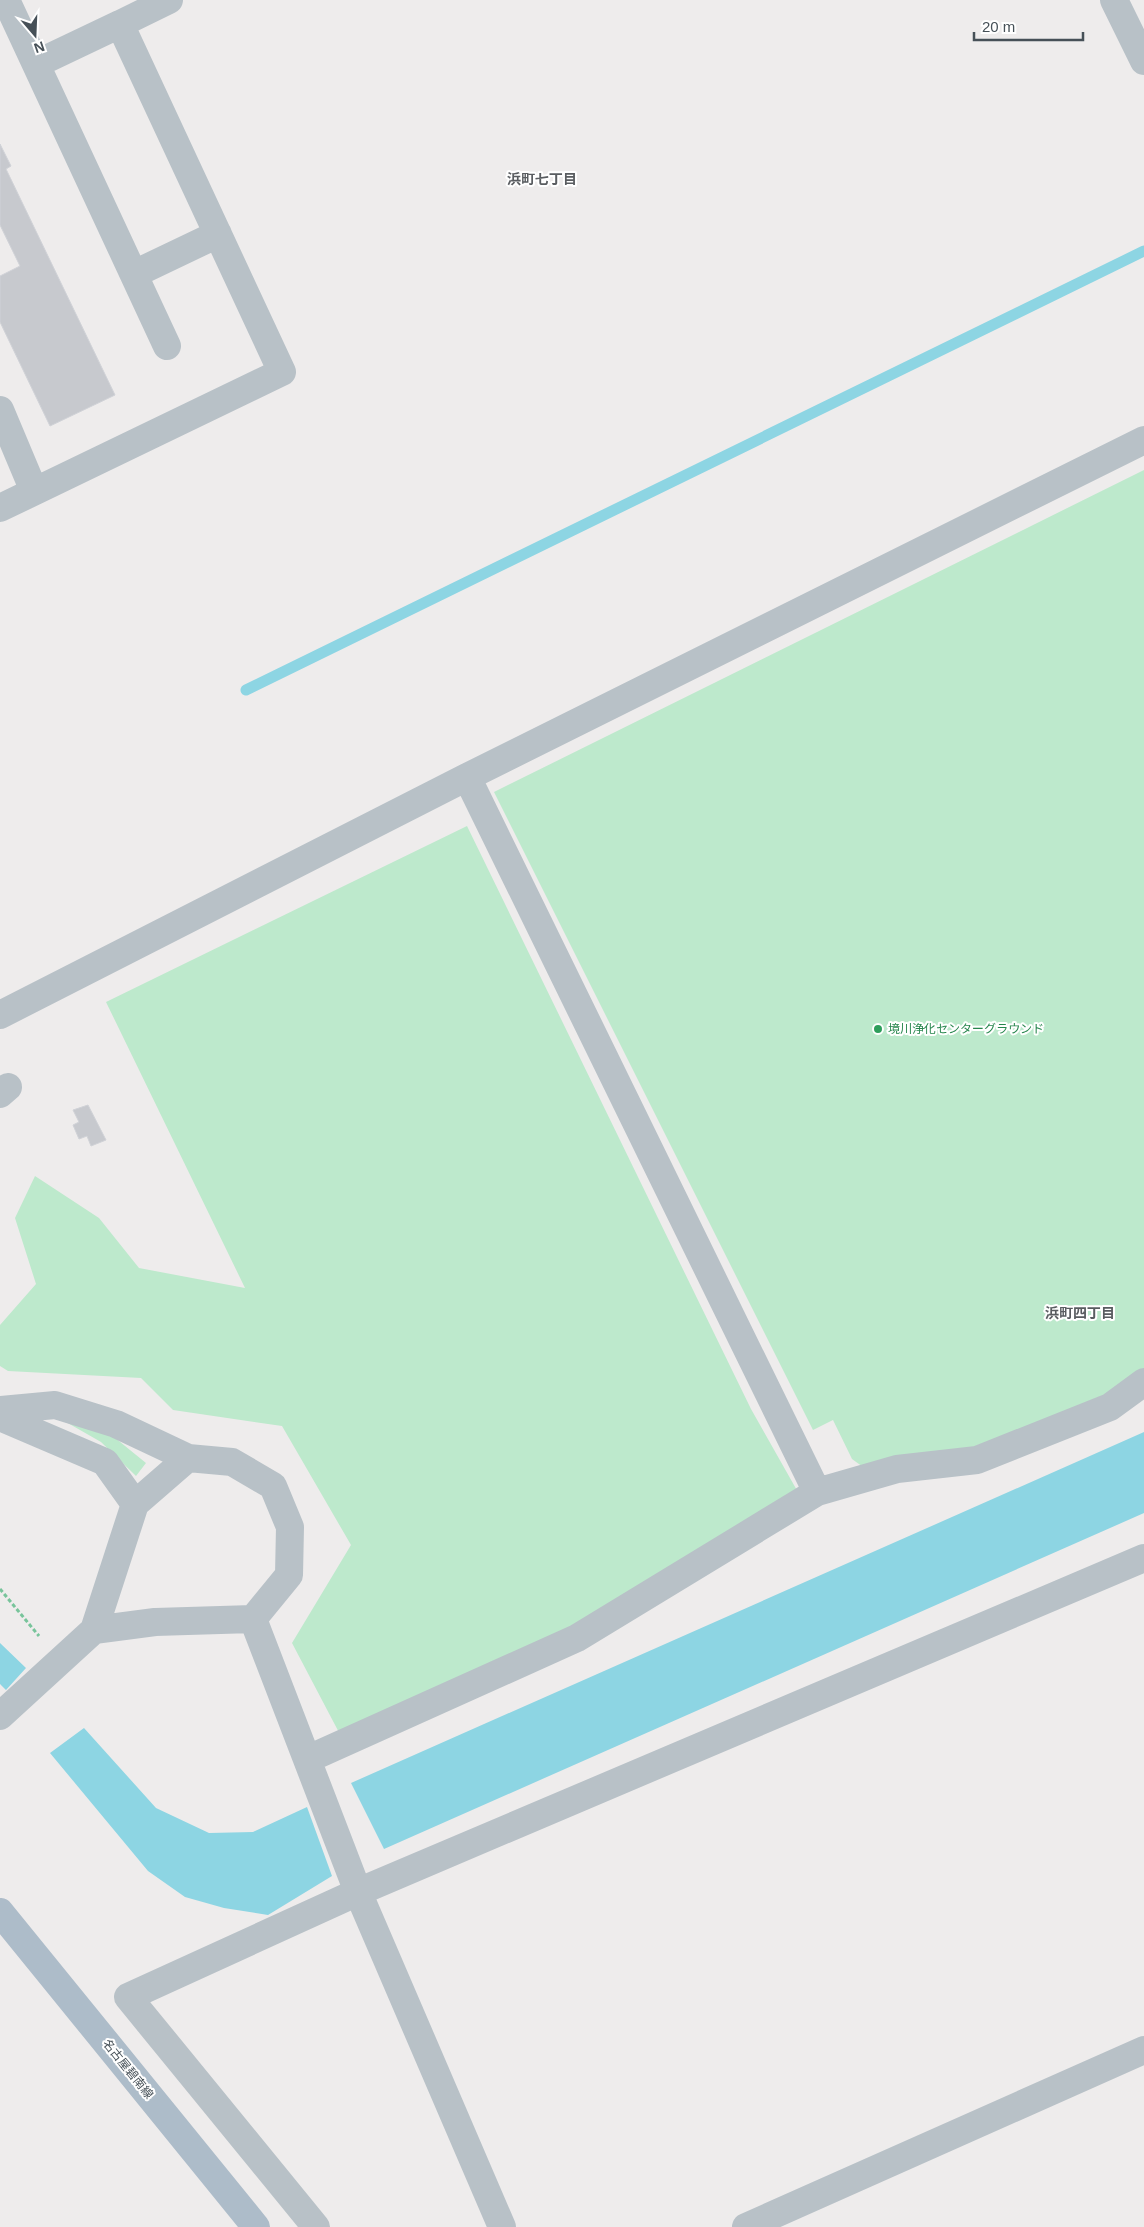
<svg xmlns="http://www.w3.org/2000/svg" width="1144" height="2227" viewBox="0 0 1144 2227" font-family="Arial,'Noto Sans JP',sans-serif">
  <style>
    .green { fill: #bde9cc }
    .water { fill: #8dd5e3 }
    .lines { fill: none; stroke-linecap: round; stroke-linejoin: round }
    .stream { stroke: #8dd5e3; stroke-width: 11 }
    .building { fill: #c7c9ce; stroke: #d0d2d7 }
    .path { stroke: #78c49b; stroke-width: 3; stroke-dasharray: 4 2.5; stroke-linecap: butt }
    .minor { stroke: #b8c1c7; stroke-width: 28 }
    .major { stroke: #adbcc9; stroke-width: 28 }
    .leisure-dot { fill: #2e9e5b; stroke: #fff; stroke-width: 2 }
    .labels { text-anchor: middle; stroke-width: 4; stroke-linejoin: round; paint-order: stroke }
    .leisure-label { font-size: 12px; fill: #27864d; stroke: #fff; text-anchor: start }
    .street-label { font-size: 12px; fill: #465057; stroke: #fff }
    .neighbourhood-label { font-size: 14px; font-weight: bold; fill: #595c60; stroke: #fff }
  </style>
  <rect width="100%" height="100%" fill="#eeecec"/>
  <!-- green -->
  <path class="green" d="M1144,470V1382L977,1460L874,1475L852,1459L833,1420L813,1430L494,792Z
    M467,826L751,1409L803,1501L577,1638L344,1742L292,1643L351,1545L282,1426L173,1410L141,1378L8,1371L0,1366V1325L36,1284L15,1218L35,1176L99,1218L139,1268L245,1288L106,1002Z
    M59,1418L109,1433L146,1463L136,1476L101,1442Z"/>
  <!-- water -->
  <path class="water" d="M1144,1432V1513L384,1849L351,1783Z
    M0,1643L26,1668L6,1690L0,1684Z
    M84,1728L156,1808L209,1833L253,1832L307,1807L332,1876L268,1915L224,1908L185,1897L148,1871L50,1753Z"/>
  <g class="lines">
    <!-- stream -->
    <path class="stream" d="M246,690L1144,251"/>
  </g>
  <!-- building -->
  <path class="building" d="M0,144L11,166L6,169L115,395L50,426L0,322V276L20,266L0,225Z
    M88,1105L106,1140L91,1146L87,1136L79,1139L73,1125L79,1122L73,1110Z"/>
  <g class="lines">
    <!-- path -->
    <path class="path" d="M0,1589L39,1636"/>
    <!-- minor -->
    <path class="minor" d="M6,0L167,346
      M1114,0L1144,61
      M36,64L120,24
      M134,274L218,234
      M0,410L34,491
      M0,508L282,372L120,24L169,0
      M0,1015L467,777L1144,440
      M0,1094L8,1087
      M0,1410L55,1405L116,1424L188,1458
      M0,1417L105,1462L135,1504
      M817,1492L897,1469L977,1460L1110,1407L1144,1382
      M94,1630L155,1622L253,1619
      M0,1716L94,1630L135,1504L188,1458L232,1462L273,1486L290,1527L289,1575L253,1619L358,1892L502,2227
      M308,1759L577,1638L817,1492L467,777
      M316,2227L128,1997L358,1892L1144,1558
      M746,2227L1144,2050"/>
    <!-- major -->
    <path class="major" d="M0,1912L256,2227"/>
  </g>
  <!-- markers -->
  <circle class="leisure-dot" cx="878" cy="1029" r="5"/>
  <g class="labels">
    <!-- leisure labels -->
    <g class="leisure-label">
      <text x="888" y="1033">境川浄化センターグラウンド</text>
    </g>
    <!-- street labels -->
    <g class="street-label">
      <text transform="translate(128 2069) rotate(51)" y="4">名古屋碧南線</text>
    </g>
    <!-- neighbourhood labels -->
    <g class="neighbourhood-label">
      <text x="542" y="184">浜町七丁目</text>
      <text x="1080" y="1318">浜町四丁目</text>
    </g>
  </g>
  <!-- north arrow -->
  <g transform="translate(35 35) rotate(161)" stroke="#ffffff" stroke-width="4" paint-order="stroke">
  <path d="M0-4L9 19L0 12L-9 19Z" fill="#465057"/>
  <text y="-8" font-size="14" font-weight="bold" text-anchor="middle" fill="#465057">N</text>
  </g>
  <!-- scale -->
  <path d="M974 32v8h109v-8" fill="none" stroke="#465057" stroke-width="2.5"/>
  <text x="982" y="32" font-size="15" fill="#465057" stroke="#ffffff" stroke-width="4" paint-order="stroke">20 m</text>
</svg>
